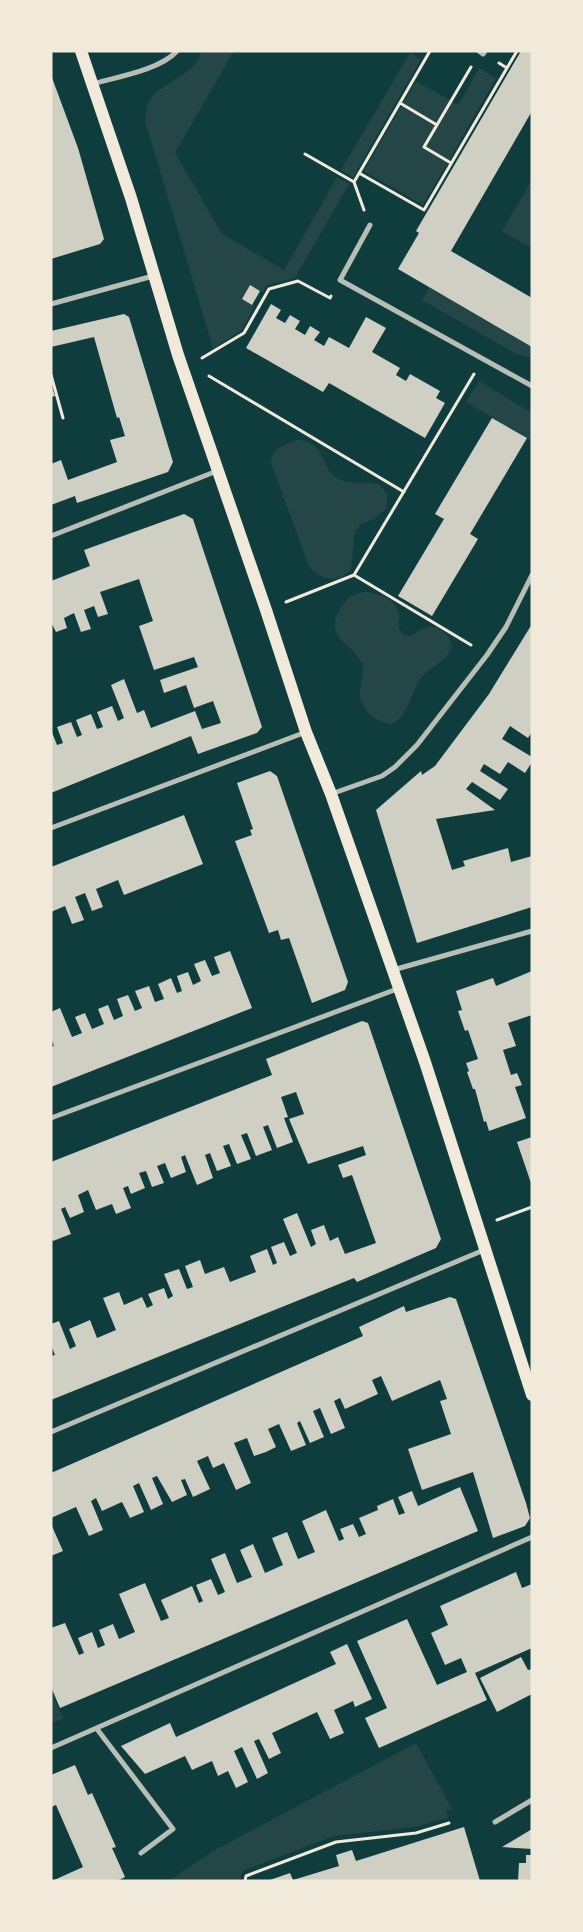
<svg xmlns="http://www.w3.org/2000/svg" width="583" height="1932" viewBox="0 0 583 1932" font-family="'Titillium Web',sans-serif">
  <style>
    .green { fill: #244646 }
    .building { fill: #cfcfc3 }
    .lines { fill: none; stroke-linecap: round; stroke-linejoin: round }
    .path { stroke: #f1e9da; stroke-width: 3 }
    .minor { stroke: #b8beb3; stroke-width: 5 }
    .primary { stroke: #f1e9da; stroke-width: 12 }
  </style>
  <rect width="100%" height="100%" fill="#0f3d3e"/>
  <!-- green -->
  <path class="green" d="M202,51H234L175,153L222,234L284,270L337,177L349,184L295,278L267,285L263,292L250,286L242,299L255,306L241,331L213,348L146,124C142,90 167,88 189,70C195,66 199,58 202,51Z
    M410,53L421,59L353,177L341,170Z
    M479,68L496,78L423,205L364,171L416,81L458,105Z
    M532,180V248L502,231Z
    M429,288L532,347V358L518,355L422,300Z
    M479,381L532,413V441L466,402Z
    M297,440C326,440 320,469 338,479C349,485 366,481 378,484L388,494L386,509L374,519L361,524L355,531L351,569C340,584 318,580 309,566L271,463C271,448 285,445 297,440Z
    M364,592C377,592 399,600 399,616C399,621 398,624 399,629L404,635L411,636C416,633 421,628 426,627C437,624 450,635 452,645C449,662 430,666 420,679C410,694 409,718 390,724C374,721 358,707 360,690C361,681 365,672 362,663C353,642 323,640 340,609C346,599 353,594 364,592Z
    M51,1690L63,1719L51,1723Z
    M416,1743L452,1809L446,1811L448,1818L415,1827L334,1836L242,1871L240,1881H169L213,1851Z"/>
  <!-- building -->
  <path class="building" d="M521,51H532V111L451,251L532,298V347L398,269L419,233L416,231Z
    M51,75L78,148L104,239L100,244L51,259Z
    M250,285L260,291L252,305L242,299Z
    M271,304L281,310L276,318L285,323L290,315L300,321L295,329L305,335L310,326L320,332L314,340L324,346L329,337L349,348L366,317L386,328L372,352L400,368L396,375L406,381L410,374L440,391L436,398L445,403L425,438L329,383L323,392L246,348Z
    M124,314L129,317L173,462L168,472L77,503L75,496L51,505V464L61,460L68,480L117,462L110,440L125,436L119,417L117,418L94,337L51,347V331Z
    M51,384L55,396L51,397Z
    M492,418L527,438L470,534L478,539L432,616L398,596L444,519L435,514Z
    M184,514L193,519L262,727L257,733L198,754L191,736L51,793V730L57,745L63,743L57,727L71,722L77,737L82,735L76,720L91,714L97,729L103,727L97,712L112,706L118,721L124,718L111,685L124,679L137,713L144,710L151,728L195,711L202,729L221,723L213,701L194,708L186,685L164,693L160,680L198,667L194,657L154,670L139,626L153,621L139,579L100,592L108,614L98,617L94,606L84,610L91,629L81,632L74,613L64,618L67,628L56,632L51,622V581L90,566L84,550Z
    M532,624V732L528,738L510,726L502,739L532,757V762L525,773L508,762L500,774L484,764L480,771L508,789L500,800L472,782L466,789L495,810L436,819L452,870L465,866L463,861L508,848L511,862L532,856V907L417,943L376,810L421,771L422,775L435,766L489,694Z
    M270,771L277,776L348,982L345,990L312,1003L289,938L281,940L278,930L269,933L235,841L252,835L250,830L253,829L237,783Z
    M184,815L203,864L124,895L118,880L96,889L103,907L92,911L85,893L75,897L84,920L72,924L65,906L51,912V867Z
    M230,951L252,1008L51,1087V1047L54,1046L51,1038V1012L60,1008L72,1037L82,1033L75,1017L85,1013L92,1029L104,1024L98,1009L108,1005L114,1020L123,1016L117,999L128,995L135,1011L142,1008L135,991L149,986L155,1002L164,999L158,984L171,978L177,993L182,991L177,976L188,972L193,985L201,981L194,964L205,960L212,976L220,973L214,957Z
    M532,971V1015L508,1023L516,1046L503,1050L511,1075L517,1073L522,1085L515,1087L526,1118L489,1131L486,1121L484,1122L475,1089H473L467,1072L469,1071L466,1063L478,1059L468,1030L465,1031L458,1011L462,1010L456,991L493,978L496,986Z
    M362,1021L368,1023L441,1239L436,1248L357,1282L354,1278L51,1400V1356L55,1355L51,1345V1324L59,1321L70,1349L76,1346L69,1329L90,1320L97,1338L116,1330L103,1298L119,1292L124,1305L142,1297L147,1308L153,1305L148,1294L164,1288L168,1299L173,1296L164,1274L179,1269L187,1289L193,1287L185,1266L200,1260L205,1274L224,1267L230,1282L256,1272L250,1256L267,1249L273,1265L277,1263L271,1247L284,1242L290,1256L297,1253L283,1219L297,1213L311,1247L316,1244L311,1230L324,1225L330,1241L338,1237L345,1254L376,1243L352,1175L343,1178L338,1165L366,1155L363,1146L308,1164L289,1119L304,1114L296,1092L281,1097L288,1117L284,1118L293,1142L277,1148L268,1125L263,1127L272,1150L256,1156L247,1133L241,1135L251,1159L237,1164L229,1144L223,1146L231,1166L217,1171L210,1153L205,1155L213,1178L197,1185L185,1155L181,1157L186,1172L171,1178L165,1163L157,1166L164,1183L152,1187L146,1171L139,1173L145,1188L131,1194L128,1186L123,1188L131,1208L116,1214L112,1204L96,1210L88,1190L78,1195L84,1212L70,1218L65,1207L61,1209L71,1234L53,1241L51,1237V1162L272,1075L266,1059Z
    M532,1137V1183H531L517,1142Z
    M450,1297L456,1299L526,1503L530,1518L525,1526L493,1538L473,1472L422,1490L408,1449L451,1434L440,1401L447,1399L440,1380L392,1401L381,1376L372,1380L378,1394L345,1409L340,1398L334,1401L345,1428L331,1434L320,1408L313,1411L324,1437L310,1443L300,1421L297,1423L306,1445L291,1451L279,1424L268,1429L276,1447L266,1452L254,1456L247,1438L234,1443L251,1483L236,1490L224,1463L213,1468L208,1456L197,1461L210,1489L193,1497L185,1479L181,1480L187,1495L172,1502L157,1476L152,1478L163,1504L151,1510L139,1483L133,1486L144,1512L130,1518L122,1502L102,1511L96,1498L91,1501L103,1530L89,1536L76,1507L51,1518V1473L363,1336L359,1327L404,1306L406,1312Z
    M460,1487L478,1531L60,1708L51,1687V1628L65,1623L79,1655L84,1653L78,1638L92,1632L98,1648L105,1645L99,1630L113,1624L119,1639L135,1632L119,1594L145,1583L161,1621L169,1618L161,1600L192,1586L199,1603L203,1601L196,1585L211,1579L218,1595L225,1592L211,1559L225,1553L237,1583L252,1577L240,1550L253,1544L265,1573L283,1565L272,1538L287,1532L298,1559L315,1552L302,1521L326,1510L339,1541L344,1539L340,1529L353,1524L359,1537L366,1534L359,1518L378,1510L377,1506L393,1499L399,1515L405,1513L398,1497L412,1491L418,1506Z
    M51,1524L63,1551L51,1556Z
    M516,1572L522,1588L532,1584V1648L475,1673L487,1700L379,1748L365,1718L387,1708L357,1641L407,1619L437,1685L467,1672L461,1658L445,1665L431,1633L448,1625L440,1606Z
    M347,1644L372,1699L355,1707L353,1701L334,1710L344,1733L330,1739L317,1712L272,1733L281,1753L269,1759L259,1739L254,1741L268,1773L257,1779L242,1747L234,1751L248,1782L236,1788L228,1771L218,1776L212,1761L192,1770L185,1756L145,1774L121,1746L170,1723L176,1737L336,1664L330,1652Z
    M521,1657L528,1670L532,1669V1694L497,1712L480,1678Z
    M75,1765L88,1795L92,1793L116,1847L112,1848L125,1877L117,1881H52L83,1867L56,1805L51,1807V1775Z
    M464,1827L480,1881H267L290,1873L293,1880L339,1866L336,1855L352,1850L356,1861Z
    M532,1829V1849L502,1847Z
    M526,1855H532V1881H518L519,1863H526Z"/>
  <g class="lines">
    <!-- path -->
    <path class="path" d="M507,68L517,51
      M400,103L437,125
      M305,154L354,182L430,51
      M451,163L424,147L471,67
      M359,173L424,210L507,68L499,63
      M354,182L364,210
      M202,358L244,333L269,289L298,281L330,298L331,296
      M51,375L63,418
      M209,376L404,492
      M354,575L471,645
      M286,602L354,575L474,374
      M497,1220L532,1207
      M245,1881L246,1876L336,1842L416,1833L449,1823"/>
    <!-- minor -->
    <path class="minor" d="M479,51L483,54L485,51
      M92,84C117,77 160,70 177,51
      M370,225L340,280L532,386
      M51,304L153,276
      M51,536L217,471
      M331,794L382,776L395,767L417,745L487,655L506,627L532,575
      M51,828L306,732
      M393,970L532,931
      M51,1118L397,989
      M51,1432L484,1250
      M97,1729L173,1829L141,1853
      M51,1748L532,1537
      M495,1822L532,1800"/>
    <!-- primary -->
    <path class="primary" d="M81,51L131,198L178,355L266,610L306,732L331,794L425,1062L532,1395"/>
  </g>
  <!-- border -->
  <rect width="583" height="1932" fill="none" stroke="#f1e9da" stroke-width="105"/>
</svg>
